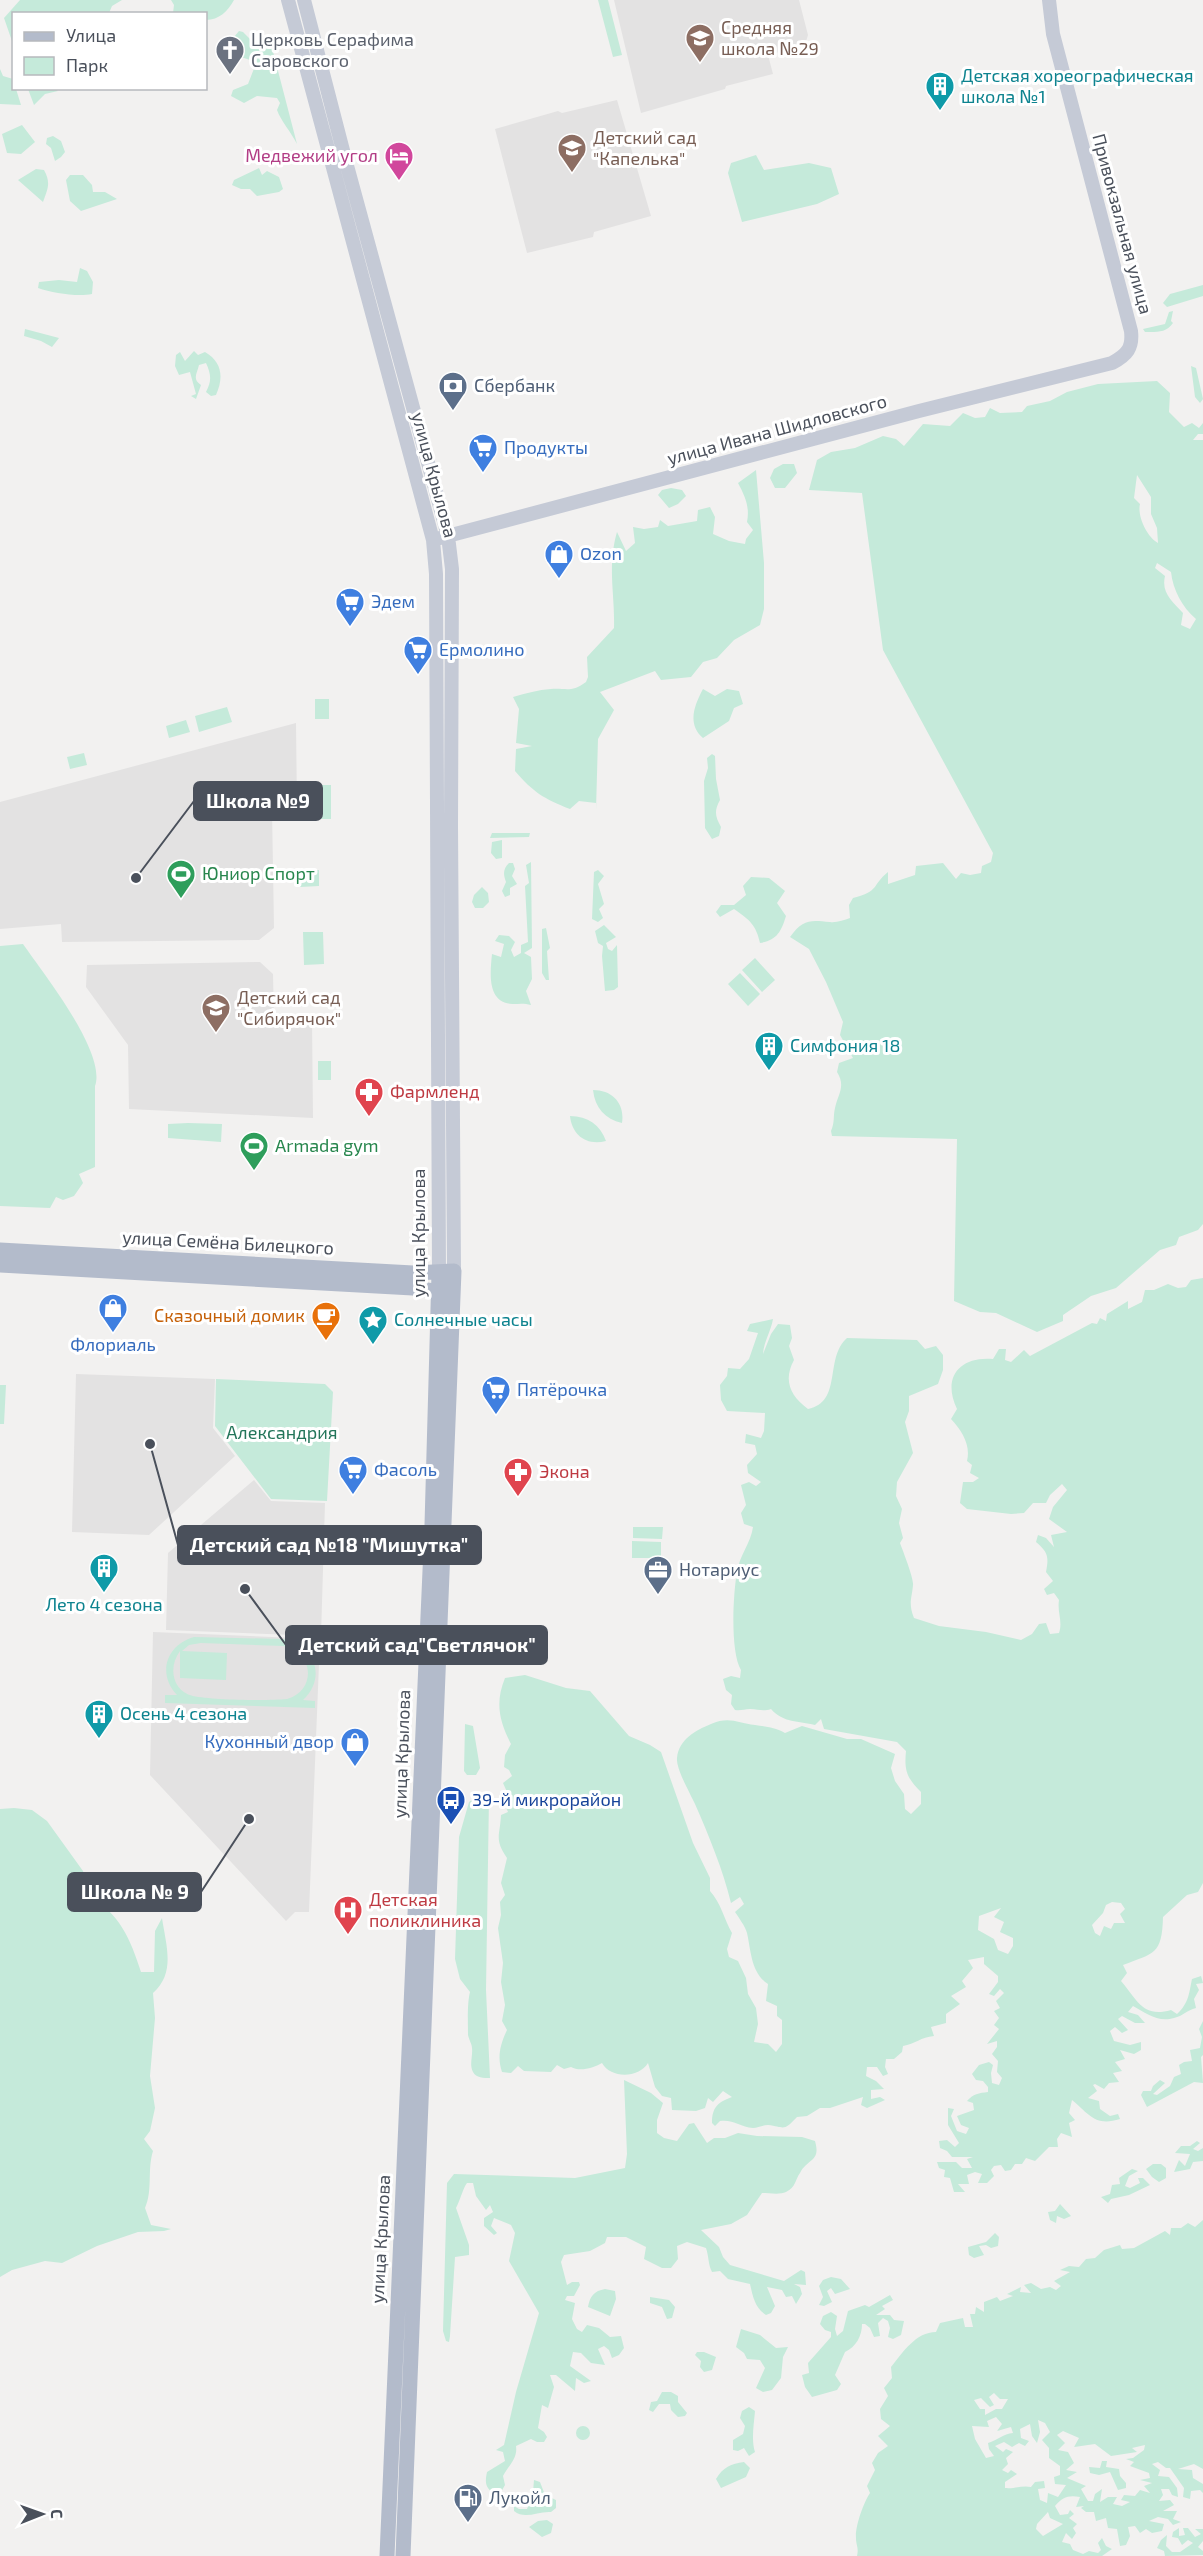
<svg xmlns="http://www.w3.org/2000/svg" width="1203" height="2556" viewBox="0 0 1203 2556" font-family="'Exo 2',sans-serif">
  <style>
    .education { fill: #e3e2e2 }
    .green { fill: #c5eada; fill-rule: evenodd }
    .lines { fill: none; stroke-linecap: round; stroke-linejoin: round }
    .secondary { stroke: #c5cad6; stroke-width: 14 }
    .primary { stroke: #b3bbcb; stroke-width: 15 }
    .labels { text-anchor: middle; stroke-width: 6; stroke-linejoin: round; paint-order: stroke }
    .education-label { font-size: 18px; fill: #785e54; stroke: #fff; text-anchor: start }
    .worship-label { font-size: 18px; fill: #5b616d; stroke: #fff; text-anchor: start }
    .culture-label { font-size: 18px; fill: #0d838f; stroke: #fff; text-anchor: start }
    .hotel-label { font-size: 18px; fill: #b23c85; stroke: #fff; text-anchor: end }
    .street-label { font-size: 18px; fill: #4a505b; stroke: #fff }
    .service-label { font-size: 18px; fill: #4e5e75; stroke: #fff; text-anchor: start }
    .shop-label { font-size: 18px; fill: #366cbe; stroke: #fff; text-anchor: start }
    .leisure-label { font-size: 18px; fill: #27864d; stroke: #fff; text-anchor: start }
    .health-label { font-size: 18px; fill: #be3a42; stroke: #fff; text-anchor: start }
    .food-label { font-size: 18px; fill: #c56008; stroke: #fff; text-anchor: end }
    .park-label { font-size: 18px; fill: #23755a; stroke: #fff }
    .transit-label { font-size: 18px; fill: #164399; stroke: #fff; text-anchor: start }
    .leader { fill: none; stroke: #4a505b; stroke-width: 2 }
    .callout-dot { fill: #4a505b; stroke: #fff; stroke-width: 2 }
    .callout { fill: #4a505b; stroke: #4a505b; stroke-width: 2 }
    .callout-label { font-size: 20px; text-anchor: middle; font-weight: bold; fill: #fff }
  </style>
  <rect width="100%" height="100%" fill="#f2f1f0"/>
  <!-- education -->
  <path class="education" d="M614,0H799L808,35L805,45L768,55L773,74L726,86L725,89L641,113Z
    M617,100L651,216L594,232L593,237L527,253L495,129L558,111L562,113Z
    M296,723L297,808L272,809L274,928L259,940L62,942L61,924L0,929V802Z
    M260,962L273,974L274,1020H312L313,1118L129,1109L128,1045L86,987L87,965Z
    M76,1374L215,1379L213,1428L235,1456L149,1535L72,1532Z
    M254,1480L271,1501L325,1503L321,1636L166,1630L168,1553Z
    M153,1632L320,1639L309,1912H295L286,1921L150,1775Z"/>
  <!-- green -->
  <path class="green" d="M20,0H122L112,6L109,13L14,14L13,44L4,18Z
    M171,0H234C228,11 219,20 206,20V14L173,13L174,5Z
    M598,0H608L622,55L613,57Z
    M239,31L243,32L253,42L270,40L297,144C291,132 281,121 277,110L280,103L277,98L257,96L244,103L231,96L233,90L248,84L255,66L253,61L241,57L234,37Z
    M0,69L3,76L13,79L14,88L16,89L21,105L0,104Z
    M28,89H55L58,91L45,94L34,105Z
    M22,125L35,142L21,154L7,153L2,134Z
    M53,136L61,141L65,152L61,157L55,161L51,148L46,144L47,138Z
    M756,155L764,170L809,163L831,168L839,194L817,204L742,222L728,173L731,163Z
    M259,168L262,175L267,171L279,177L283,189L279,192L257,196L250,189H241L232,185L234,180Z
    M36,169L44,170C51,183 48,188 43,202L18,180Z
    M70,175H83L92,185L93,192H105L117,199L81,211L70,201L66,180Z
    M80,268L87,271L93,282L92,294C77,297 53,293 38,288L39,282L59,280L77,282Z
    M1203,285V296L1167,307L1163,303L1170,294Z
    M1173,311L1171,321L1173,323C1166,333 1157,332 1145,332L1143,329L1165,324L1169,312Z
    M25,329L59,338L52,347L41,341L24,336Z
    M194,351L198,355L205,352C222,362 224,377 216,395L211,396L206,392C212,381 211,374 206,363L199,365C197,374 192,379 201,385L196,399L191,396L196,394L190,372L179,375L175,366L176,355L180,352L185,361Z
    M1191,366L1196,368L1203,399L1200,403L1195,397Z
    M1157,381L1170,393L1169,412L1184,427L1192,423L1199,428L1203,423V434H1198L1193,440H1203V1224L1198,1230L1179,1237L1176,1245L1160,1250L1116,1288L1091,1296L1063,1315V1321L1037,1332L996,1313L980,1312L954,1301L957,1139L832,1136L831,1131C835,1122 833,1116 835,1108C838,1094 846,1086 837,1072L839,1063L853,1058L840,1035L843,1022L826,982L809,949L790,937C803,919 810,920 830,922C836,923 844,920 850,918L849,905L853,898C880,891 871,886 888,872V884L915,875L916,866L943,863L956,879L961,873L970,875L981,873L982,866L991,862L993,853L883,650L862,493L809,490L817,460L831,452L855,448L883,436L896,439L904,446L923,424L950,426L963,413L975,418L985,417L990,408L1000,413L1022,412L1027,406L1050,401L1067,392L1098,384ZM1137,475L1151,497V514L1157,528L1158,543C1147,537 1137,516 1140,504L1134,498ZM1157,563L1171,572C1173,590 1182,607 1196,619L1190,629L1181,625L1183,613C1172,601 1161,593 1165,576L1155,568Z
    M783,464H794L797,473L785,488H775L770,478L774,469Z
    M756,470L764,563V609L760,625L734,640L717,658L703,662L691,677L661,680L655,671L600,692L614,710L598,739L596,810V803L579,801L570,809C544,799 533,792 515,771L516,749L532,746L516,743L519,709L513,697C526,693 538,690 551,689C567,688 571,693 586,682L588,677L587,657L614,628C615,593 607,567 617,532L626,551L635,543L633,527L644,529L658,527L660,520L668,526L697,521L698,510L710,507L715,517L713,534L729,541L745,544L746,539L753,530L747,522C750,507 745,496 738,483Z
    M671,488L682,490L686,496L678,504L669,508L658,495L662,490Z
    M703,689L715,696L727,689L739,691L743,704L734,708L729,721L703,738C687,724 694,706 703,689Z
    M315,699H329V719H315Z
    M227,707L232,722L199,732L195,716Z
    M186,720L190,732L169,738L166,726Z
    M84,753L87,765L70,769L67,757Z
    M712,754L715,756L716,779L720,800C714,811 715,816 721,827L719,836L712,839L705,828L704,781L708,768L707,758Z
    M314,785H331V819H314Z
    M492,833H530L529,837L490,838Z
    M502,840V858L496,859L491,853L492,842Z
    M531,862L532,948L524,953L531,957L532,979L526,991L531,1005C524,1003 519,1004 512,1004C487,1002 490,974 492,954L501,957L504,944L495,941L499,935L509,936L515,942L511,950L514,957L521,953V945L528,942L525,886L529,883L526,865Z
    M509,863H513L515,869L512,876L517,884L510,888V895L505,897L502,891L506,882C503,874 503,869 509,863Z
    M300,870H319V886L300,887Z
    M598,870L604,876L598,884L604,904L599,909L603,918L598,922L592,919L594,872Z
    M751,877L769,878L785,891L777,903L786,916C781,932 777,940 760,943C756,925 750,920 734,909L720,917L716,912L721,905H734L746,895L743,886Z
    M482,887L488,893L489,902L483,908H475L472,902L474,895Z
    M604,925L616,937L606,943L608,949L612,951L617,945L618,987L614,990L605,991L602,956L603,946L598,943L595,931Z
    M546,928L550,948L547,951L549,980H546L542,973V929Z
    M303,932H323L324,964L304,965Z
    M23,944C43,973 107,1053 95,1086V1167L79,1174L83,1183L74,1196L63,1200L56,1197L50,1208L0,1206V946Z
    M755,958L775,980L762,992L742,970Z
    M740,973L760,994L748,1006L728,984Z
    M318,1061H331V1080H318Z
    M593,1090C613,1090 625,1104 622,1123C605,1119 595,1108 593,1090Z
    M570,1116C588,1116 600,1125 606,1141C586,1146 572,1135 570,1116Z
    M188,1123L222,1124L221,1142L168,1138V1124Z
    M1203,1278V1883L1198,1892L1187,1895L1163,1917C1162,1955 1154,1953 1123,1965L1127,1973L1121,1981C1138,2001 1143,2018 1171,2010L1177,2014C1189,2003 1189,1993 1192,1979L1201,1976L1203,1983L1196,1984L1199,1990L1194,1999L1196,2008C1187,2010 1183,2016 1174,2018C1158,2023 1146,2013 1133,2006L1128,2012L1138,2015L1145,2023H1135L1122,2016L1118,2019L1128,2030L1122,2033L1115,2027L1110,2031L1114,2041L1130,2045L1141,2042V2050L1134,2054L1120,2050L1125,2059L1115,2062L1122,2071L1113,2073L1119,2082L1109,2083L1104,2089L1095,2084L1093,2085L1097,2091L1088,2098L1099,2101L1100,2109L1110,2116L1118,2114L1120,2119C1095,2127 1089,2114 1072,2100L1069,2113L1075,2120L1069,2123L1072,2137L1061,2133L1057,2139L1058,2147H1049L1035,2161L1026,2158L1022,2164H1015L1011,2170L1005,2171L1001,2165L994,2166L991,2170L994,2176L987,2183H978L982,2174L975,2172L967,2175L969,2184H958L965,2192H954L950,2178L944,2177L945,2170L939,2168L937,2162H956L962,2168H972L967,2159L973,2157H952L947,2151L940,2148L939,2141L947,2140L955,2147L959,2143L948,2125V2108L954,2109L951,2116L957,2131L966,2134L969,2128L961,2125L957,2116L974,2110L973,2103L967,2101C973,2094 979,2093 988,2092V2087L983,2081L976,2080L972,2074L979,2065L989,2062L993,2065L991,2073L992,2083L999,2085L1002,2078L997,2072L998,2061L992,2054L997,2047V2041L987,2044L999,2029L994,2025L999,2018L994,2011L1000,2008L996,2001L1004,1993L1000,1989L994,1996L989,1994L998,1982V1976L984,1964V1957L968,1960L973,1968L962,1981L966,1987L951,1996L960,2004L946,2014V2023L931,2027L934,2036C921,2037 915,2044 903,2046L902,2052L894,2059H886L885,2067L888,2074L883,2076L877,2067H867L866,2076L876,2081L884,2089L871,2090V2099L880,2097L885,2100L867,2108L861,2105L863,2097L830,2108H820L807,2116L797,2117C783,2132 785,2127 768,2125C763,2125 758,2128 753,2128C740,2127 733,2119 720,2121L715,2126L712,2123C712,2107 718,2102 732,2097L723,2091L713,2102L708,2098L705,2108L696,2111L672,2110L671,2098L662,2096L655,2087L648,2063C639,2078 611,2079 602,2063C593,2068 580,2072 571,2067L564,2069L557,2065L551,2072L524,2071L518,2066L511,2073L502,2072C497,2057 500,2045 507,2030L502,2021L505,2005L501,1982L503,1963L498,1928L501,1915L500,1902L505,1895L501,1883L507,1858C494,1839 500,1836 501,1815L508,1812L504,1803L507,1792L503,1783L512,1776L509,1770L504,1767L505,1755L511,1744C499,1721 495,1702 505,1678L525,1675L566,1688L590,1691L629,1736L650,1745L661,1752L693,1843L710,1878V1891C721,1903 724,1919 732,1933L727,1949L729,1957L738,1961L746,1978L748,1994L756,2008L758,2024L754,2042L768,2044L776,2052L782,2044V2020L777,2016V2006L766,2001L768,1984C751,1973 751,1951 747,1933C745,1926 739,1918 735,1912L744,1904L740,1897L731,1903C723,1870 709,1836 695,1804C690,1793 676,1769 677,1758C679,1739 696,1730 711,1724C729,1716 738,1723 755,1725C767,1727 774,1727 785,1733L802,1726L847,1739H861L895,1754L891,1768L895,1781L904,1794L905,1809L911,1814L921,1804V1792C907,1778 904,1771 906,1751L897,1742L824,1729L821,1719L815,1725C799,1721 783,1723 771,1709C762,1712 759,1709 750,1709C744,1709 741,1711 735,1710L731,1704L732,1695L726,1690L723,1679L731,1676L740,1678L741,1670C730,1652 733,1594 737,1572C739,1556 751,1543 753,1527L744,1524L741,1513L746,1505L741,1485L749,1482L756,1486L761,1482L748,1473L747,1465L757,1454L755,1445L745,1443L746,1434L761,1438L764,1431L765,1413L727,1411L721,1400L720,1385L727,1376L728,1368L740,1369L749,1359L758,1333L747,1331L750,1324L773,1319C771,1331 764,1341 763,1354L771,1334L778,1324L790,1325L792,1338L789,1346L794,1360C783,1380 790,1396 808,1409C843,1402 824,1358 847,1338L917,1340L925,1349L936,1346L943,1355V1370L938,1384L909,1396V1411L905,1422L913,1453L897,1482L896,1496L902,1509L899,1523L903,1538L900,1543C903,1551 914,1579 913,1585C912,1598 908,1603 914,1618L939,1626L986,1632L1021,1640L1032,1634L1039,1624L1046,1623L1050,1634L1059,1633C1063,1621 1057,1613 1059,1600L1054,1593L1047,1595L1044,1589L1053,1581L1046,1572C1049,1557 1048,1552 1036,1542L1038,1535L1046,1538L1054,1547L1051,1535L1067,1532L1049,1519L1053,1507L1067,1490L1062,1484L1050,1495L1046,1503H1033L1024,1513L1011,1514L967,1509L960,1503L963,1482H973L979,1478L970,1473L972,1465L967,1461C971,1445 962,1431 951,1419L957,1409C942,1378 959,1356 993,1359L999,1349H1006L1005,1360L1011,1362L1024,1350L1030,1356L1092,1323L1097,1324L1100,1318L1106,1321L1107,1314L1128,1301V1309L1142,1302L1145,1290H1154L1168,1284L1178,1288L1186,1287L1191,1280ZM1112,1902L1121,1903L1125,1909L1120,1914L1125,1923H1114L1111,1929L1104,1926L1100,1936L1095,1933L1092,1925L1103,1913L1106,1905ZM1001,1908L994,1917L1004,1922L1000,1932L1013,1938V1946L1008,1954L998,1950L994,1939L978,1930L979,1916Z
    M216,1379L325,1384L333,1392L327,1501L271,1499L215,1426Z
    M0,1385H6L4,1424H0Z
    M633,1527H663L662,1539L633,1538Z
    M632,1541L661,1542V1558H632Z
    M194,1637L283,1639C315,1644 327,1678 303,1700L315,1701V1708L165,1703V1695H177C157,1674 166,1645 194,1637ZM201,1643L283,1646C314,1651 317,1691 287,1699C266,1701 212,1700 193,1696C172,1691 168,1667 180,1651V1678L226,1680L227,1653L182,1651L189,1645Z
    M465,1724L473,1726L480,1768L476,1775H467L464,1771Z
    M482,1793L489,1797L486,1990L490,2078C484,2078 476,2078 473,2072C469,2065 473,2056 472,2048C472,2044 469,2040 468,2035C468,2023 467,2004 470,1992L460,1979L455,1959L459,1837L469,1802Z
    M14,1808L32,1810L47,1821L83,1871L88,1895C120,1914 130,1938 141,1972H154L155,1931L162,1918C166,1945 176,1973 153,1993L155,2018L150,2076L155,2108L150,2131L144,2139L153,2151C147,2170 153,2190 145,2208L151,2225L171,2229L164,2231L138,2232L97,2246L62,2263L45,2261L12,2270L0,2277V1809Z
    M1203,2021V2055L1201,2057L1203,2083L1194,2082L1147,2107L1141,2095L1143,2091H1151L1153,2086L1160,2080L1165,2083L1153,2094L1157,2095L1170,2086L1174,2077L1181,2074L1179,2065L1184,2062L1192,2061L1190,2050L1200,2048L1202,2037L1199,2029Z
    M624,2080L651,2093L663,2103L657,2120V2133L664,2138L677,2141L689,2124L694,2123L707,2143L714,2138H725L738,2133L757,2136L802,2137L815,2141C821,2162 808,2158 800,2173C795,2180 796,2187 786,2192C780,2195 769,2193 762,2193L747,2215L731,2224L701,2230L719,2247L723,2257L730,2265L784,2281L801,2270L805,2272L806,2285L794,2284L800,2287L802,2294L796,2304L792,2296L786,2297L782,2290L767,2287L775,2306L771,2313L766,2315C755,2308 753,2297 750,2284L728,2279L720,2271L712,2272C708,2264 709,2257 706,2248L687,2242L677,2246L678,2259L671,2268H662L644,2259L646,2247L626,2237H607L605,2243L590,2251L564,2255L561,2262L567,2285L572,2282H579L580,2285L574,2296H567L565,2300L575,2303L572,2319L577,2329L582,2332L587,2325L599,2328L610,2337L621,2336L624,2348L619,2355L612,2358L609,2350L604,2346L598,2349L605,2365L591,2363L581,2353L573,2352L570,2366L591,2381L584,2383L576,2378L575,2391L556,2375H550L554,2387L548,2408L542,2405L538,2428L544,2432L547,2437L544,2442H537L531,2439L516,2446C518,2459 508,2466 503,2476L505,2485L501,2492L493,2493C485,2487 485,2482 487,2472L505,2461L503,2452L496,2450L504,2445L516,2392L539,2313L509,2261L515,2233L511,2225L494,2218L491,2226L497,2233L494,2235L484,2226V2218L493,2212L490,2205L486,2210L476,2196L473,2183H467C463,2188 460,2201 456,2208L469,2245V2255L455,2257L450,2336L449,2342L446,2341L443,2331L447,2183L454,2174L575,2178L625,2168L627,2154Z
    M1197,2141L1200,2143L1193,2149L1198,2151L1203,2148V2161L1193,2162L1190,2169L1174,2172L1179,2160L1185,2166L1190,2154L1175,2153L1181,2146H1190Z
    M1153,2164H1161L1166,2168V2178L1159,2182L1152,2177L1146,2169Z
    M1132,2169L1138,2171L1129,2176L1125,2186L1130,2188L1140,2183L1138,2178H1143L1150,2185L1129,2195L1111,2199L1108,2203L1101,2197L1110,2194L1112,2185L1120,2184L1119,2178Z
    M1060,2204L1071,2216L1064,2219L1057,2216L1056,2223L1050,2220L1048,2212L1055,2211Z
    M1203,2220V2469L1194,2464L1178,2469L1192,2470L1193,2478L1203,2484V2493L1200,2490L1191,2491L1190,2499L1183,2497L1184,2488L1170,2468H1166L1158,2462L1152,2464L1160,2470L1158,2476L1169,2477L1177,2488L1178,2497L1172,2495L1169,2489H1161L1163,2495L1159,2501L1170,2500L1174,2505L1163,2511H1177L1173,2519L1181,2522L1173,2525L1168,2519L1158,2517L1149,2521L1164,2524L1162,2531L1152,2533L1146,2529L1140,2533L1135,2526L1128,2527L1130,2536L1126,2545L1120,2546L1117,2529L1108,2528L1106,2518L1096,2521L1094,2512H1086L1081,2508L1084,2506L1076,2507L1080,2497C1068,2495 1063,2497 1055,2506L1060,2515L1068,2514L1070,2510L1074,2514L1069,2518L1077,2524L1073,2528L1076,2533L1072,2539L1066,2533L1062,2542L1070,2544L1073,2550L1083,2554L1089,2551L1098,2553L1101,2550L1098,2543L1102,2538L1106,2546L1112,2549L1102,2556H857C859,2547 856,2546 856,2538C855,2526 864,2502 870,2493L867,2486L875,2470L872,2463L878,2453L888,2446L878,2436L890,2426L881,2419L880,2409L888,2396L884,2388L892,2378L891,2367C903,2352 916,2332 936,2332L940,2323L963,2318L965,2327H973L970,2314H975L976,2307L984,2312V2302L997,2297L1000,2301L1013,2296L1007,2294L1021,2287L1020,2292L1031,2293L1024,2285L1031,2283L1041,2289L1050,2287L1056,2290L1061,2286L1054,2281L1070,2272L1060,2270L1069,2266L1079,2267L1086,2259L1095,2258L1104,2250L1120,2245L1122,2249L1134,2248L1165,2231L1170,2235L1171,2228H1181L1188,2223L1195,2227ZM994,2393L1000,2399H1008L1002,2409H996L985,2415V2409H980L974,2400L981,2398L990,2407L994,2405L989,2397ZM996,2417L1002,2424L997,2431L1011,2427L1013,2433C1003,2434 998,2440 988,2443L989,2449L994,2456L986,2458L975,2439L972,2426L989,2427L987,2421ZM1038,2420L1045,2423L1050,2432L1042,2440L1049,2448V2458L1060,2466V2475L1054,2477L1055,2484L1066,2485L1058,2497L1048,2493L1047,2503L1040,2500L1038,2489L1045,2488L1044,2481L1035,2482L1031,2487C1022,2485 1015,2489 1005,2488V2482L1017,2474L1011,2470L1008,2473L1002,2470L1008,2464L1006,2458L1013,2452L1006,2449L1003,2452L995,2446L1004,2442L1012,2447L1019,2443L1025,2446L1029,2441L1021,2438L1020,2429L1030,2424L1032,2436L1037,2443L1040,2432ZM1063,2431L1079,2438L1074,2447L1095,2444L1111,2456L1137,2452L1132,2448L1145,2445L1144,2450L1133,2458L1126,2459L1134,2462L1130,2466L1149,2473L1150,2478L1140,2480L1152,2483L1144,2486L1150,2493L1140,2490L1135,2496L1124,2495L1121,2500L1130,2502L1122,2506L1113,2504L1117,2497H1108L1100,2502L1102,2489L1095,2494L1093,2501H1088L1081,2489L1086,2486L1067,2478L1077,2472L1066,2470L1074,2463L1068,2452L1058,2450L1065,2443L1057,2435ZM1048,2512L1050,2518L1063,2524L1043,2536L1036,2529L1037,2524Z
    M995,2233L999,2237L998,2246L991,2248L986,2245L979,2246L984,2255L974,2258L969,2255L968,2247L986,2242Z
    M831,2277L841,2279L850,2289L835,2294L831,2288L827,2291L832,2302L824,2306L819,2305L823,2297L819,2286L823,2280Z
    M605,2289L615,2291L616,2299L610,2316L588,2307C590,2296 594,2291 605,2289Z
    M890,2295L893,2300L882,2306L885,2309L876,2315H890L894,2320L904,2321L901,2335L893,2339L888,2337L890,2328L888,2321L883,2318L878,2323L880,2336L874,2337L870,2328L865,2324H862C862,2336 856,2347 845,2352L835,2375L841,2384L837,2390L812,2397L805,2387L802,2375L809,2373L808,2363L831,2337V2332L825,2330L820,2324L823,2316L831,2312L837,2316L835,2329L837,2336L843,2331L848,2311L865,2305L869,2307Z
    M650,2297L669,2300L675,2307L672,2318L667,2319L662,2307L650,2303Z
    M741,2329L760,2335L776,2348L788,2347L783,2357L781,2378L772,2390L763,2392L756,2388L765,2368L760,2360L747,2359L744,2353L736,2347Z
    M697,2352H704L716,2357L712,2370L704,2372L700,2367L701,2361L695,2355Z
    M662,2392H671L678,2396V2402L687,2413L685,2416L678,2417L671,2410L670,2404H659L653,2412L649,2410L651,2402L657,2401Z
    M749,2407L755,2411C754,2424 751,2440 755,2452L749,2456L744,2448L738,2451L733,2450V2440L743,2434L745,2426L740,2418L742,2411Z
    M576 2433a7 7 0 1 1 14 0a7 7 0 1 1-14 0Z
    M1102,2461H1107L1106,2467L1119,2469L1120,2476L1126,2483V2488L1118,2490L1110,2472L1099,2475L1090,2473L1089,2467L1100,2468Z
    M744,2462L750,2468L746,2477L721,2488L716,2479C723,2467 731,2464 744,2462Z
    M534,2480L540,2482L545,2495L556,2500V2508L551,2512C538,2511 525,2520 514,2511V2506L519,2509H527L529,2504L524,2500L523,2496L533,2492Z
    M547,2520L553,2524L551,2533L542,2537L529,2527L538,2521Z
    M1179,2528V2536L1185,2535L1183,2528H1188L1195,2537L1201,2534L1195,2529H1203V2541L1198,2547L1203,2551V2555L1165,2556L1164,2551L1157,2548L1161,2540L1167,2535L1166,2546L1172,2552H1180L1193,2543L1188,2540L1182,2545L1178,2538L1172,2537L1173,2532Z"/>
  <g class="lines">
    <!-- secondary -->
    <path class="secondary" d="M288,0L433,540L436,574L439,1273
      M304,0L346,162L448,536L452,569L451,826L454,1271
      M440,538L919,411L1112,363C1127,355 1133,348 1131,331L1053,34L1049,0"/>
    <!-- primary -->
    <path class="primary" d="M0,1250L413,1273L454,1271L403,2556
      M0,1265L413,1288L448,1293
      M387,2556L432,1525L439,1273"/>
  </g>
  <!-- icons -->
  <defs>
    <g id="school-pin" transform="scale(1.5)"><path d="M0 17L-7.5 6A9.5 9.5 0 1 1 7.5 6Z" fill="#8d6e63" stroke="#fff"/><path d="M0-5L7-2L0 1L-7-2ZM-4 1L0 2.5L4 1V4Q0 6-4 4Z" fill="#fff"/></g>
    <g id="church-pin" transform="scale(1.5)"><path d="M0 17L-7.5 6A9.5 9.5 0 1 1 7.5 6Z" fill="#6b7280" stroke="#fff"/><path d="M-1.2-6h2.4v3.5h3.3v2.4h-3.3V6h-2.4V-.1h-3.3v-2.4h3.3Z" fill="#fff"/></g>
    <g id="building-pin" transform="scale(1.5)"><path d="M0 17L-7.5 6A9.5 9.5 0 1 1 7.5 6Z" fill="#0f9aa8" stroke="#fff"/><path d="M-4-6H4V6H1V3H-1V6H-4ZM-2.5-4.3h1.7v1.8h-1.7ZM.8-4.3h1.7v1.8H.8ZM-2.5-1h1.7V.8h-1.7ZM.8-1h1.7V.8H.8Z" fill="#fff"/></g>
    <g id="hotel-pin" transform="scale(1.5)"><path d="M0 17L-7.5 6A9.5 9.5 0 1 1 7.5 6Z" fill="#d1479c" stroke="#fff"/><path d="M-6-4.5h1.5V1H6V5H4.5V3h-9V5H-6ZM-4 0a1.8 1.8 0 1 1 3.6 0ZM.5 0V-2.5h3Q6-2.5 6 0Z" fill="#fff"/></g>
    <g id="bank-pin" transform="scale(1.5)"><path d="M0 17L-7.5 6A9.5 9.5 0 1 1 7.5 6Z" fill="#5c6f8a" stroke="#fff"/><path d="M-6-4H6V4H-6ZM0-2.3a2.3 2.3 0 1 0 0 4.6a2.3 2.3 0 1 0 0-4.6Z" fill="#fff"/></g>
    <g id="supermarket-pin" transform="scale(1.5)"><path d="M0 17L-7.5 6A9.5 9.5 0 1 1 7.5 6Z" fill="#3f7fe0" stroke="#fff"/><path d="M-6-5.5h2.5l.6 2H6L4.5 2H-2.5L-4.4-4H-6ZM-1.5 3.2a1.3 1.3 0 1 0 .1 0ZM3 3.2a1.3 1.3 0 1 0 .1 0Z" fill="#fff"/></g>
    <g id="shop-pin" transform="scale(1.5)"><path d="M0 17L-7.5 6A9.5 9.5 0 1 1 7.5 6Z" fill="#3f7fe0" stroke="#fff"/><path d="M-5-2.5h2.3a2.7 3.5 0 0 1 5.4 0H5L5.5 6h-11ZM-1.5-2.5h3a1.5 2.3 0 0 0-3 0Z" fill="#fff"/></g>
    <g id="stadium-pin" transform="scale(1.5)"><path d="M0 17L-7.5 6A9.5 9.5 0 1 1 7.5 6Z" fill="#2e9e5b" stroke="#fff"/><path d="M0-5a6.5 5 0 1 0 0 10a6.5 5 0 1 0 0-10ZM-3.5-1.8h7v3.6h-7Z" fill="#fff"/></g>
    <g id="pharmacy-pin" transform="scale(1.5)"><path d="M0 17L-7.5 6A9.5 9.5 0 1 1 7.5 6Z" fill="#e0444e" stroke="#fff"/><path d="M-2-6h4v4h4v4h-4v4h-4v-4h-4v-4h4Z" fill="#fff"/></g>
    <g id="cafe-pin" transform="scale(1.5)"><path d="M0 17L-7.5 6A9.5 9.5 0 1 1 7.5 6Z" fill="#e8710a" stroke="#fff"/><path d="M-5.5-4.5H6V0H3Q3 3.5 0 3.5H-2.5Q-5.5 3.5-5.5 0ZM3-3.2v2h1.7v-2ZM-6 4.5H4V6H-6Z" fill="#fff"/></g>
    <g id="sight-pin" transform="scale(1.5)"><path d="M0 17L-7.5 6A9.5 9.5 0 1 1 7.5 6Z" fill="#0f9aa8" stroke="#fff"/><path d="M0-6L1.8-2.2L6-1.7L2.9 1.2L3.7 5.4L0 3.3L-3.7 5.4L-2.9 1.2L-6-1.7L-1.8-2.2Z" fill="#fff"/></g>
    <g id="office-pin" transform="scale(1.5)"><path d="M0 17L-7.5 6A9.5 9.5 0 1 1 7.5 6Z" fill="#5c6f8a" stroke="#fff"/><path d="M-6-3h4V-5.5h4V-3h4V5H-6ZM-1-4.5V-3h2v-1.5ZM-6 0V1H6V0Z" fill="#fff"/></g>
    <g id="bus-pin" transform="scale(1.5)"><path d="M0 17L-7.5 6A9.5 9.5 0 1 1 7.5 6Z" fill="#1a4fb4" stroke="#fff"/><path d="M-5-6H5V4H4V6H2V4H-2V6H-4V4H-5ZM-3.5-4V0h7V-4ZM-3.5 1.2v1.5H-2V1.2ZM2 1.2v1.5H3.5V1.2Z" fill="#fff"/></g>
    <g id="hospital-pin" transform="scale(1.5)"><path d="M0 17L-7.5 6A9.5 9.5 0 1 1 7.5 6Z" fill="#e0444e" stroke="#fff"/><path d="M-5-5h3v3.5h4V-5h3V5h-3V1.5h-4V5h-3Z" fill="#fff"/></g>
    <g id="fuel-pin" transform="scale(1.5)"><path d="M0 17L-7.5 6A9.5 9.5 0 1 1 7.5 6Z" fill="#5c6f8a" stroke="#fff"/><path d="M-5.5-6h7V0h2V4h1.3V-2.5L3-4.5l.8-.8L6-3V5H2.5V1h-1V6h-7ZM-4.2-4.7v3.2H.2V-4.7Z" fill="#fff"/></g>
  </defs>
  <g fill-rule="evenodd">
    <use href="#school-pin" x="700" y="38"/>
    <use href="#church-pin" x="230" y="50"/>
    <use href="#building-pin" x="940" y="86"/>
    <use href="#school-pin" x="572" y="148"/>
    <use href="#hotel-pin" x="399" y="156"/>
    <use href="#bank-pin" x="453" y="386"/>
    <use href="#supermarket-pin" x="483" y="448"/>
    <use href="#shop-pin" x="559" y="554"/>
    <use href="#supermarket-pin" x="350" y="602"/>
    <use href="#supermarket-pin" x="418" y="650"/>
    <use href="#stadium-pin" x="181" y="874"/>
    <use href="#school-pin" x="216" y="1008"/>
    <use href="#building-pin" x="769" y="1046"/>
    <use href="#pharmacy-pin" x="369" y="1092"/>
    <use href="#stadium-pin" x="254" y="1146"/>
    <use href="#shop-pin" x="113" y="1308"/>
    <use href="#cafe-pin" x="326" y="1316"/>
    <use href="#sight-pin" x="373" y="1320"/>
    <use href="#supermarket-pin" x="496" y="1390"/>
    <use href="#supermarket-pin" x="353" y="1470"/>
    <use href="#pharmacy-pin" x="518" y="1472"/>
    <use href="#building-pin" x="104" y="1568"/>
    <use href="#office-pin" x="658" y="1570"/>
    <use href="#building-pin" x="99" y="1714"/>
    <use href="#shop-pin" x="355" y="1742"/>
    <use href="#bus-pin" x="451" y="1800"/>
    <use href="#hospital-pin" x="348" y="1910"/>
    <use href="#fuel-pin" x="468" y="2498"/>
  </g>
  <g class="labels">
    <!-- education labels -->
    <g class="education-label">
      <text x="721" y="34">Средняя<tspan x="721" dy="21">школа №29</tspan></text>
      <text x="593" y="144">Детский сад<tspan x="593" dy="21">"Капелька"</tspan></text>
      <text x="237" y="1004">Детский сад<tspan x="237" dy="21">"Сибирячок"</tspan></text>
    </g>
    <!-- worship labels -->
    <g class="worship-label">
      <text x="251" y="46">Церковь Серафима<tspan x="251" dy="21">Саровского</tspan></text>
    </g>
    <!-- culture labels -->
    <g class="culture-label">
      <text x="961" y="82">Детская хореографическая<tspan x="961" dy="21">школа №1</tspan></text>
      <text x="790" y="1052">Симфония 18</text>
      <text x="394" y="1326">Солнечные часы</text>
      <text x="104" y="1611" text-anchor="middle">Лето 4 сезона</text>
      <text x="120" y="1720">Осень 4 сезона</text>
    </g>
    <!-- hotel labels -->
    <g class="hotel-label">
      <text x="378" y="162">Медвежий угол</text>
    </g>
    <!-- street labels -->
    <g class="street-label">
      <text transform="translate(1122 224) rotate(75)" y="6">Привокзальная улица</text>
      <text transform="translate(777 430) rotate(-15)" y="6">улица Ивана Шидловского</text>
      <text transform="translate(434 475) rotate(75)" y="6">улица Крылова</text>
      <text transform="translate(419 1233) rotate(-90)" y="6">улица Крылова</text>
      <text transform="translate(228 1243) rotate(3)" y="6">улица Семёна Билецкого</text>
      <text transform="translate(402 1754) rotate(-88)" y="6">улица Крылова</text>
      <text transform="translate(381 2239) rotate(-87)" y="6">улица Крылова</text>
    </g>
    <!-- service labels -->
    <g class="service-label">
      <text x="474" y="392">Сбербанк</text>
      <text x="679" y="1576">Нотариус</text>
      <text x="489" y="2504">Лукойл</text>
    </g>
    <!-- shop labels -->
    <g class="shop-label">
      <text x="504" y="454">Продукты</text>
      <text x="580" y="560">Ozon</text>
      <text x="371" y="608">Эдем</text>
      <text x="439" y="656">Ермолино</text>
      <text x="113" y="1351" text-anchor="middle">Флориаль</text>
      <text x="517" y="1396">Пятёрочка</text>
      <text x="374" y="1476">Фасоль</text>
      <text x="334" y="1748" text-anchor="end">Кухонный двор</text>
    </g>
    <!-- leisure labels -->
    <g class="leisure-label">
      <text x="202" y="880">Юниор Спорт</text>
      <text x="275" y="1152">Armada gym</text>
    </g>
    <!-- health labels -->
    <g class="health-label">
      <text x="390" y="1098">Фармленд</text>
      <text x="539" y="1478">Экона</text>
      <text x="369" y="1906">Детская<tspan x="369" dy="21">поликлиника</tspan></text>
    </g>
    <!-- food labels -->
    <g class="food-label">
      <text x="305" y="1322">Сказочный домик</text>
    </g>
    <!-- park labels -->
    <g class="park-label">
      <text x="282" y="1439">Александрия</text>
    </g>
    <!-- transit labels -->
    <g class="transit-label">
      <text x="472" y="1806">39-й микрорайон</text>
    </g>
  </g>
  <!-- callouts -->
  <path class="leader" d="M136 878L194 801M150 1444L178 1545M245 1589L286 1645M249 1819L201 1892"/>
  <g class="callout-dot">
    <circle cx="136" cy="878" r="6"/>
    <circle cx="150" cy="1444" r="6"/>
    <circle cx="245" cy="1589" r="6"/>
    <circle cx="249" cy="1819" r="6"/>
  </g>
  <g class="callout">
    <rect x="194" y="782" width="128" height="38" rx="6"/>
    <rect x="178" y="1526" width="303" height="38" rx="6"/>
    <rect x="286" y="1626" width="261" height="38" rx="6"/>
    <rect x="68" y="1873" width="133" height="38" rx="6"/>
  </g>
  <g class="callout-label">
    <text x="258" y="808">Школа №9</text>
    <text x="329" y="1552">Детский сад №18 "Мишутка"</text>
    <text x="417" y="1652">Детский сад"Светлячок"</text>
    <text x="135" y="1899">Школа № 9</text>
  </g>
  <!-- legend -->
  <rect x="12" y="12" width="195" height="78" fill="#ffffff" stroke="#b7b9bd" stroke-width="1.5"/>
  <rect x="24" y="32" width="30" height="9" fill="#b3bbcb" stroke="#b7b9bd" stroke-width="1.5"/>
  <text x="66" y="42" font-size="18" fill="#4a505b">Улица</text>
  <rect x="24" y="57" width="30" height="18" fill="#c5eada" stroke="#b7b9bd" stroke-width="1.5"/>
  <text x="66" y="72" font-size="18" fill="#4a505b">Парк</text>
  <!-- north arrow -->
  <g transform="translate(42 2514) rotate(89)" stroke="#ffffff" stroke-width="4.5" paint-order="stroke">
  <path d="M0-4.5L10 22L0 15L-10 22Z" fill="#4a505b"/>
  <text y="-9" font-size="16" font-weight="bold" text-anchor="middle" fill="#4a505b">С</text>
  </g>
</svg>
